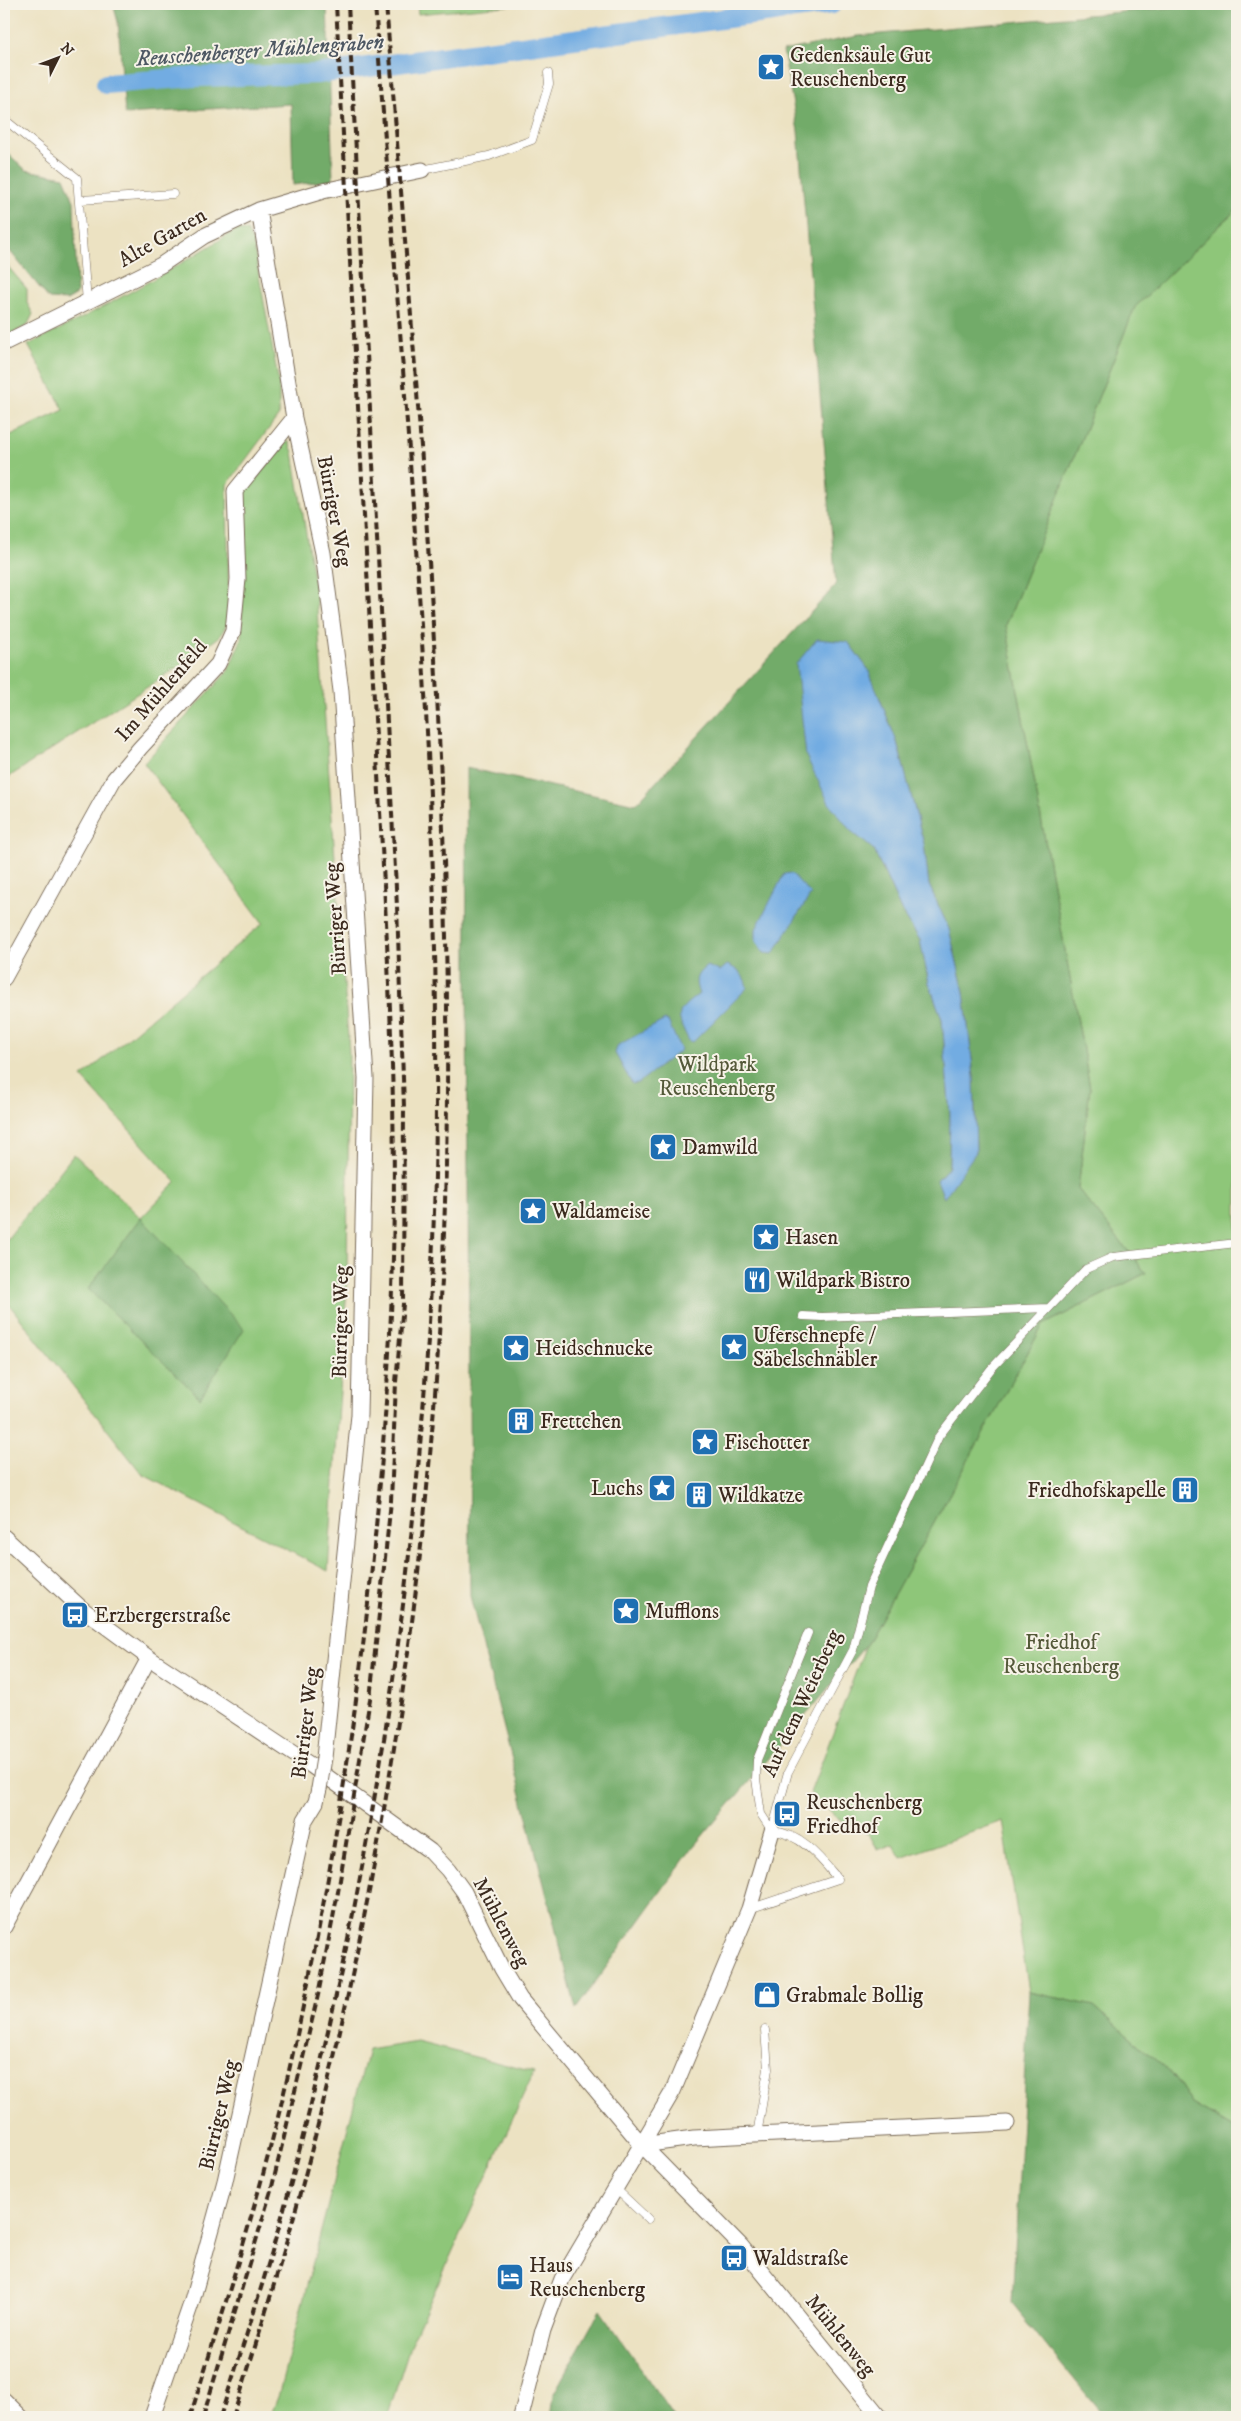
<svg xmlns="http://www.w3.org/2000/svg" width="1241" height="2421" viewBox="0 0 1241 2421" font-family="'IM FELL DW Pica',serif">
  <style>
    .green { fill: #8ec679; stroke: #64784c }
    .forest { fill: #72ab69; stroke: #566a44; fill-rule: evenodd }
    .water { fill: #72ace2; stroke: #566b80 }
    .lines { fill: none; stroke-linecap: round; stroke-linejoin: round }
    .canal { stroke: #72ace2; stroke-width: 20 }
    .service-casing { stroke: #796a57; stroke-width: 9 }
    .minor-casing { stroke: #796a57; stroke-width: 17 }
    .service { stroke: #fff; stroke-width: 8 }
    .minor { stroke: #fff; stroke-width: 15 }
    .rail { stroke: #3b2a1e; stroke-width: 4; stroke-dasharray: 8 4; stroke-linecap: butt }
    .minor-bridge-casing { stroke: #796a57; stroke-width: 17; stroke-linecap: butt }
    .minor-bridge { stroke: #fff; stroke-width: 15 }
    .labels { text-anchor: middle; stroke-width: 4; stroke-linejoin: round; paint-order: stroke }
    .poi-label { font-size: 21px; fill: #3b2a1e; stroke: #f7f3e8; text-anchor: start }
    .street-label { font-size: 21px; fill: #3b2a1e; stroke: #f7f3e8 }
    .park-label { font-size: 21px; fill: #545939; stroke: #f7f3e8 }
    .water-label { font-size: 22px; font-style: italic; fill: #4e5863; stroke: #f7f3e8 }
  </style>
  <rect width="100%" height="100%" fill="#f7f3e8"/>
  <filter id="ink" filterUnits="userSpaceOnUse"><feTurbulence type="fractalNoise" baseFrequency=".02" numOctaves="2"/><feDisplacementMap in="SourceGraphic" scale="10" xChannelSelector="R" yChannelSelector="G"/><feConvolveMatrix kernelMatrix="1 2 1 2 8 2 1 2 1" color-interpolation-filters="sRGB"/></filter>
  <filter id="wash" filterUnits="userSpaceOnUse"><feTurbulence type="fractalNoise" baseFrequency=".0096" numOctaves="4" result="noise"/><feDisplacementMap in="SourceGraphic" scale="20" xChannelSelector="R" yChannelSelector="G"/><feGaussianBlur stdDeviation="1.12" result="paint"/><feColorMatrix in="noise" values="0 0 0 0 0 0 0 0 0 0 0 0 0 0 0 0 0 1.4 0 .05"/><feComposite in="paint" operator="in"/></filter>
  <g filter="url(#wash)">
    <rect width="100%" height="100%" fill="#ece2c2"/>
    <!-- green -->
    <path class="green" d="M417,4H526L418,14Z
      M1237,209V2130L1192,2104L1175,2077L1094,2006L1029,1992L1003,1821L901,1858L893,1844L878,1850L870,1836L840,1820L810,1793L866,1645L1043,1325L1146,1273L1078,1189L1090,1088L1006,625L1135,307Z
      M236,230L247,231L253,242L279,384V415L227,485L229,621L219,637L183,664L4,780V438L64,410L28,345C100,310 169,272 236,230Z
      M4,262L27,289V303L33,314L27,326L4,337Z
      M288,440L293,452L316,596L349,1051L347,1286L328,1571L142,1474L4,1298V1243L74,1154L141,1218L176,1182L82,1077L263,923L144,763L228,671L241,640L243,594L241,496Z
      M417,2042L534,2072L411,2343L387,2417H270L278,2397L368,2050Z"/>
    <!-- forest -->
    <path class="forest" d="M113,4H327L333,180L293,185L291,104L125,114L118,22Z
      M1182,4H1237V209L1135,307L1006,625L1090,1088L1078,1189L1146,1273L1043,1325L866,1645L693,1847L576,2009L470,1596L466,768L636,804L836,585L798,131L783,51L858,36L1175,7ZM848,642L868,669L897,742L924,844L929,885L949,929L964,992L974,1077L976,1152L937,1180L949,1167L950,1114L942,1019L929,983L920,940L901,910L874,850Z
      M4,150L26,170L64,177L74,201L77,294L67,300L49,299L4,244Z
      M141,1218L244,1329L200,1398L88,1289Z
      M1029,1992L1094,2006L1175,2077L1192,2104L1237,2130V2417H1104L1012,2304Z
      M600,2310L674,2417H550L553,2395Z"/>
    <!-- water -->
    <path class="water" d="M817,639L848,642L868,669L897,742L924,844L929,885L949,929L964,992L974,1077L976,1152L944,1198L937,1180L949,1167L950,1114L942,1019L929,983L920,940L901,910L874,850L850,830L829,803L806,756L796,664Z
      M791,873L811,894L773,954L764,953L756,941V929L784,874Z
      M727,965C737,968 746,977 747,988L693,1042L689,1041C676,1014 674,1013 699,994C694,980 695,975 707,966L720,971Z
      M665,1020L668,1021L681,1050L638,1083L632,1084L615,1053L618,1045Z"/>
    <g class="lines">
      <!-- canal -->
      <path class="canal" d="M106,84L194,77L317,74L832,4"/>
    </g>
  </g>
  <g filter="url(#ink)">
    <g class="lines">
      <!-- service casing -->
      <g class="service-casing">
        <path id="service" d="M4,119L77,178L87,302
          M422,170L489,156L532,140L549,84L548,73
          M81,200L173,194
          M803,1316L822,1317L1048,1308
          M772,1831L788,1772L853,1650L869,1587L939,1436L991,1369L1086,1269L1113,1257L1237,1243
          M772,1831L761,1814L756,1779L757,1760L808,1633
          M749,1909L838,1879C821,1859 801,1833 772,1831
          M757,2135L768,2069L765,2030
          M616,2189L648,2219"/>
      </g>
      <!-- minor casing -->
      <g class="minor-casing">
        <path id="minor" d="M259,210L294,418L323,553L341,691L366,1078L359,1415L324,1758
          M4,343L161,265L204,236L259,210L323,191L422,170
          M4,978L114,779L140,748L218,664L233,631L238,579L235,491L294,418
          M4,1537L81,1608L149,1658L312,1766L430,1851L448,1870L464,1892L502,1969L520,1999L642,2145L741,2246L880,2417
          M4,1927L149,1658
          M642,2145L694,2138L1007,2123
          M4,2400L21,2417
          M152,2417L192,2301L225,2181L305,1820L316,1802L319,1789
          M521,2417L543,2330L562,2279L673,2091L749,1909L772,1831"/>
      </g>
      <!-- service -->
      <use href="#service" class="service"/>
      <!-- minor -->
      <use href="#minor" class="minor"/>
      <!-- rail -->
      <path class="rail" d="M190,2417C224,2308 259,2199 285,2088C344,1833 379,1574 391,1313C400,1121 386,929 376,737C363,493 349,248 336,4
        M203,2417L271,2191L318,1995L338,1892L370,1699L391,1501L396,1382L403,1304L404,1107L397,906L348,4
        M220,2417C244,2343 268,2269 288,2194C382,1840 434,1472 436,1105C439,737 401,370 375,4
        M233,2417C266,2312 299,2207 324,2099C395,1806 436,1504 445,1202C457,802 417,402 386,4"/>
      <!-- minor-bridge casing -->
      <g class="minor-bridge-casing">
        <path id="minor-bridge" d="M319,1789L324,1758"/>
      </g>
      <!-- minor-bridge -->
      <use href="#minor-bridge" class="minor-bridge"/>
    </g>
  </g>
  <!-- icons -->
  <defs>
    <g id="sight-square" transform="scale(1.4375)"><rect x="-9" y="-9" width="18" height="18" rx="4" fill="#1f6fb2" stroke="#f7f3e8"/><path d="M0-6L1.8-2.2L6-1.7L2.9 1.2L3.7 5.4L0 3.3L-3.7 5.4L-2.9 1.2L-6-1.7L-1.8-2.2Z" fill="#fff"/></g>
    <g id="restaurant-square" transform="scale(1.4375)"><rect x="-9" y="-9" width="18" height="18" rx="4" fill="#1f6fb2" stroke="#f7f3e8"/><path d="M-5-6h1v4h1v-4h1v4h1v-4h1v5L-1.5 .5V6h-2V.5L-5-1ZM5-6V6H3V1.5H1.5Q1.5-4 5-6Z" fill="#fff"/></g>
    <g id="building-square" transform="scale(1.4375)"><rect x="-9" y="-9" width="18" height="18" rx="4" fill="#1f6fb2" stroke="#f7f3e8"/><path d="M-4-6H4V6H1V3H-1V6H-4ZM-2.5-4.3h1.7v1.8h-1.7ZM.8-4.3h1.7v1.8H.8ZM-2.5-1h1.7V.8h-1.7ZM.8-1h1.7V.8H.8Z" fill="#fff"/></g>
    <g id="bus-square" transform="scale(1.4375)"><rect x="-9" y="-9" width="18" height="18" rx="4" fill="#1f6fb2" stroke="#f7f3e8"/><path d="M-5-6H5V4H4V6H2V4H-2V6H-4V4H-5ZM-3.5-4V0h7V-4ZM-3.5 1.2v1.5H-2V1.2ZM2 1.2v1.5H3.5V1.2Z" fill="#fff"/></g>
    <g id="shop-square" transform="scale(1.4375)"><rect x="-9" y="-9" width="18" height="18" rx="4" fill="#1f6fb2" stroke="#f7f3e8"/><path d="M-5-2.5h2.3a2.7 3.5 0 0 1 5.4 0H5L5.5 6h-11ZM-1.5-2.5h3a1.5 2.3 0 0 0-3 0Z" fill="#fff"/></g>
    <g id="hotel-square" transform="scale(1.4375)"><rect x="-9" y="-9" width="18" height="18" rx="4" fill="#1f6fb2" stroke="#f7f3e8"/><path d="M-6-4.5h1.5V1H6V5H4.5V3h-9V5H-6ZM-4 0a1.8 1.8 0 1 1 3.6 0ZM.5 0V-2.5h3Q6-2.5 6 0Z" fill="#fff"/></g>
  </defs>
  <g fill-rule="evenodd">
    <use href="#sight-square" x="771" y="67"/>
    <use href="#sight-square" x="663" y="1147"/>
    <use href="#sight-square" x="533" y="1211"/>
    <use href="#sight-square" x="766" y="1237"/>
    <use href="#restaurant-square" x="757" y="1280"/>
    <use href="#sight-square" x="734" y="1347"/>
    <use href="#sight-square" x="516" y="1348"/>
    <use href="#building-square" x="521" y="1421"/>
    <use href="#sight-square" x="705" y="1442"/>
    <use href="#sight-square" x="662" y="1488"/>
    <use href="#building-square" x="1185" y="1490"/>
    <use href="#building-square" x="699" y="1495"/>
    <use href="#sight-square" x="626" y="1611"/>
    <use href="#bus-square" x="75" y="1615"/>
    <use href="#bus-square" x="787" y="1814"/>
    <use href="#shop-square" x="767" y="1995"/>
    <use href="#bus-square" x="734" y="2258"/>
    <use href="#hotel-square" x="510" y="2277"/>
  </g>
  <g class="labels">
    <!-- poi labels -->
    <g class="poi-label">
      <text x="790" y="62">Gedenksäule Gut<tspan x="790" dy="24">Reuschenberg</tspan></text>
      <text x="682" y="1154">Damwild</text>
      <text x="552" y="1218">Waldameise</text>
      <text x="785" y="1244">Hasen</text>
      <text x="776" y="1287">Wildpark Bistro</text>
      <text x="753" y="1342">Uferschnepfe /<tspan x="753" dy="24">Säbelschnäbler</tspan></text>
      <text x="535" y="1355">Heidschnucke</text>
      <text x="540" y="1428">Frettchen</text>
      <text x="724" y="1449">Fischotter</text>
      <text x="643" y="1495" text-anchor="end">Luchs</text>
      <text x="1166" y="1497" text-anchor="end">Friedhofskapelle</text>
      <text x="718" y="1502">Wildkatze</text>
      <text x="645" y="1618">Mufflons</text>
      <text x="94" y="1622">Erzbergerstraße</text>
      <text x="806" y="1809">Reuschenberg<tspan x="806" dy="24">Friedhof</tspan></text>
      <text x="786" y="2002">Grabmale Bollig</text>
      <text x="753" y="2265">Waldstraße</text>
      <text x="529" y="2272">Haus<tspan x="529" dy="24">Reuschenberg</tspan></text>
    </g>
    <!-- street labels -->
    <g class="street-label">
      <text transform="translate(162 237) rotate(-30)" y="7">Alte Garten</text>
      <text transform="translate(335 511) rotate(79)" y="7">Bürriger Weg</text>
      <text transform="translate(161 690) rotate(-49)" y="7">Im Mühlenfeld</text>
      <text transform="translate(335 919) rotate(-94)" y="7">Bürriger Weg</text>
      <text transform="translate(340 1322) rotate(-89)" y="7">Bürriger Weg</text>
      <text transform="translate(801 1703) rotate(-65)" y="7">Auf dem Weierberg</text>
      <text transform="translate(305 1723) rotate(-83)" y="7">Bürriger Weg</text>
      <text transform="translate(502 1922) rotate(62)" y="7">Mühlenweg</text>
      <text transform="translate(218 2115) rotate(-77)" y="7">Bürriger Weg</text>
      <text transform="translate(841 2335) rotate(51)" y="7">Mühlenweg</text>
    </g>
    <!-- park labels -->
    <g class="park-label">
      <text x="717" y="1071">Wildpark<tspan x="717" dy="24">Reuschenberg</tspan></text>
      <text x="1061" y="1649">Friedhof<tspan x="1061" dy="24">Reuschenberg</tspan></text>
    </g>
    <!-- water labels -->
    <g class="water-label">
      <text transform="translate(260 49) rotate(-4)" y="8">Reuschenberger Mühlengraben</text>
    </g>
  </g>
  <!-- margin -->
  <rect width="1241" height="2421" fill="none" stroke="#f7f3e8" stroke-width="20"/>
  <!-- north arrow -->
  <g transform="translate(58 58) rotate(48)" stroke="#f7f3e8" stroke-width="4" paint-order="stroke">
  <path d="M0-4L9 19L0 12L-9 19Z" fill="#3b2a1e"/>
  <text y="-8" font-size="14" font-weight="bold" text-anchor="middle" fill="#3b2a1e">N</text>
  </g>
</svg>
